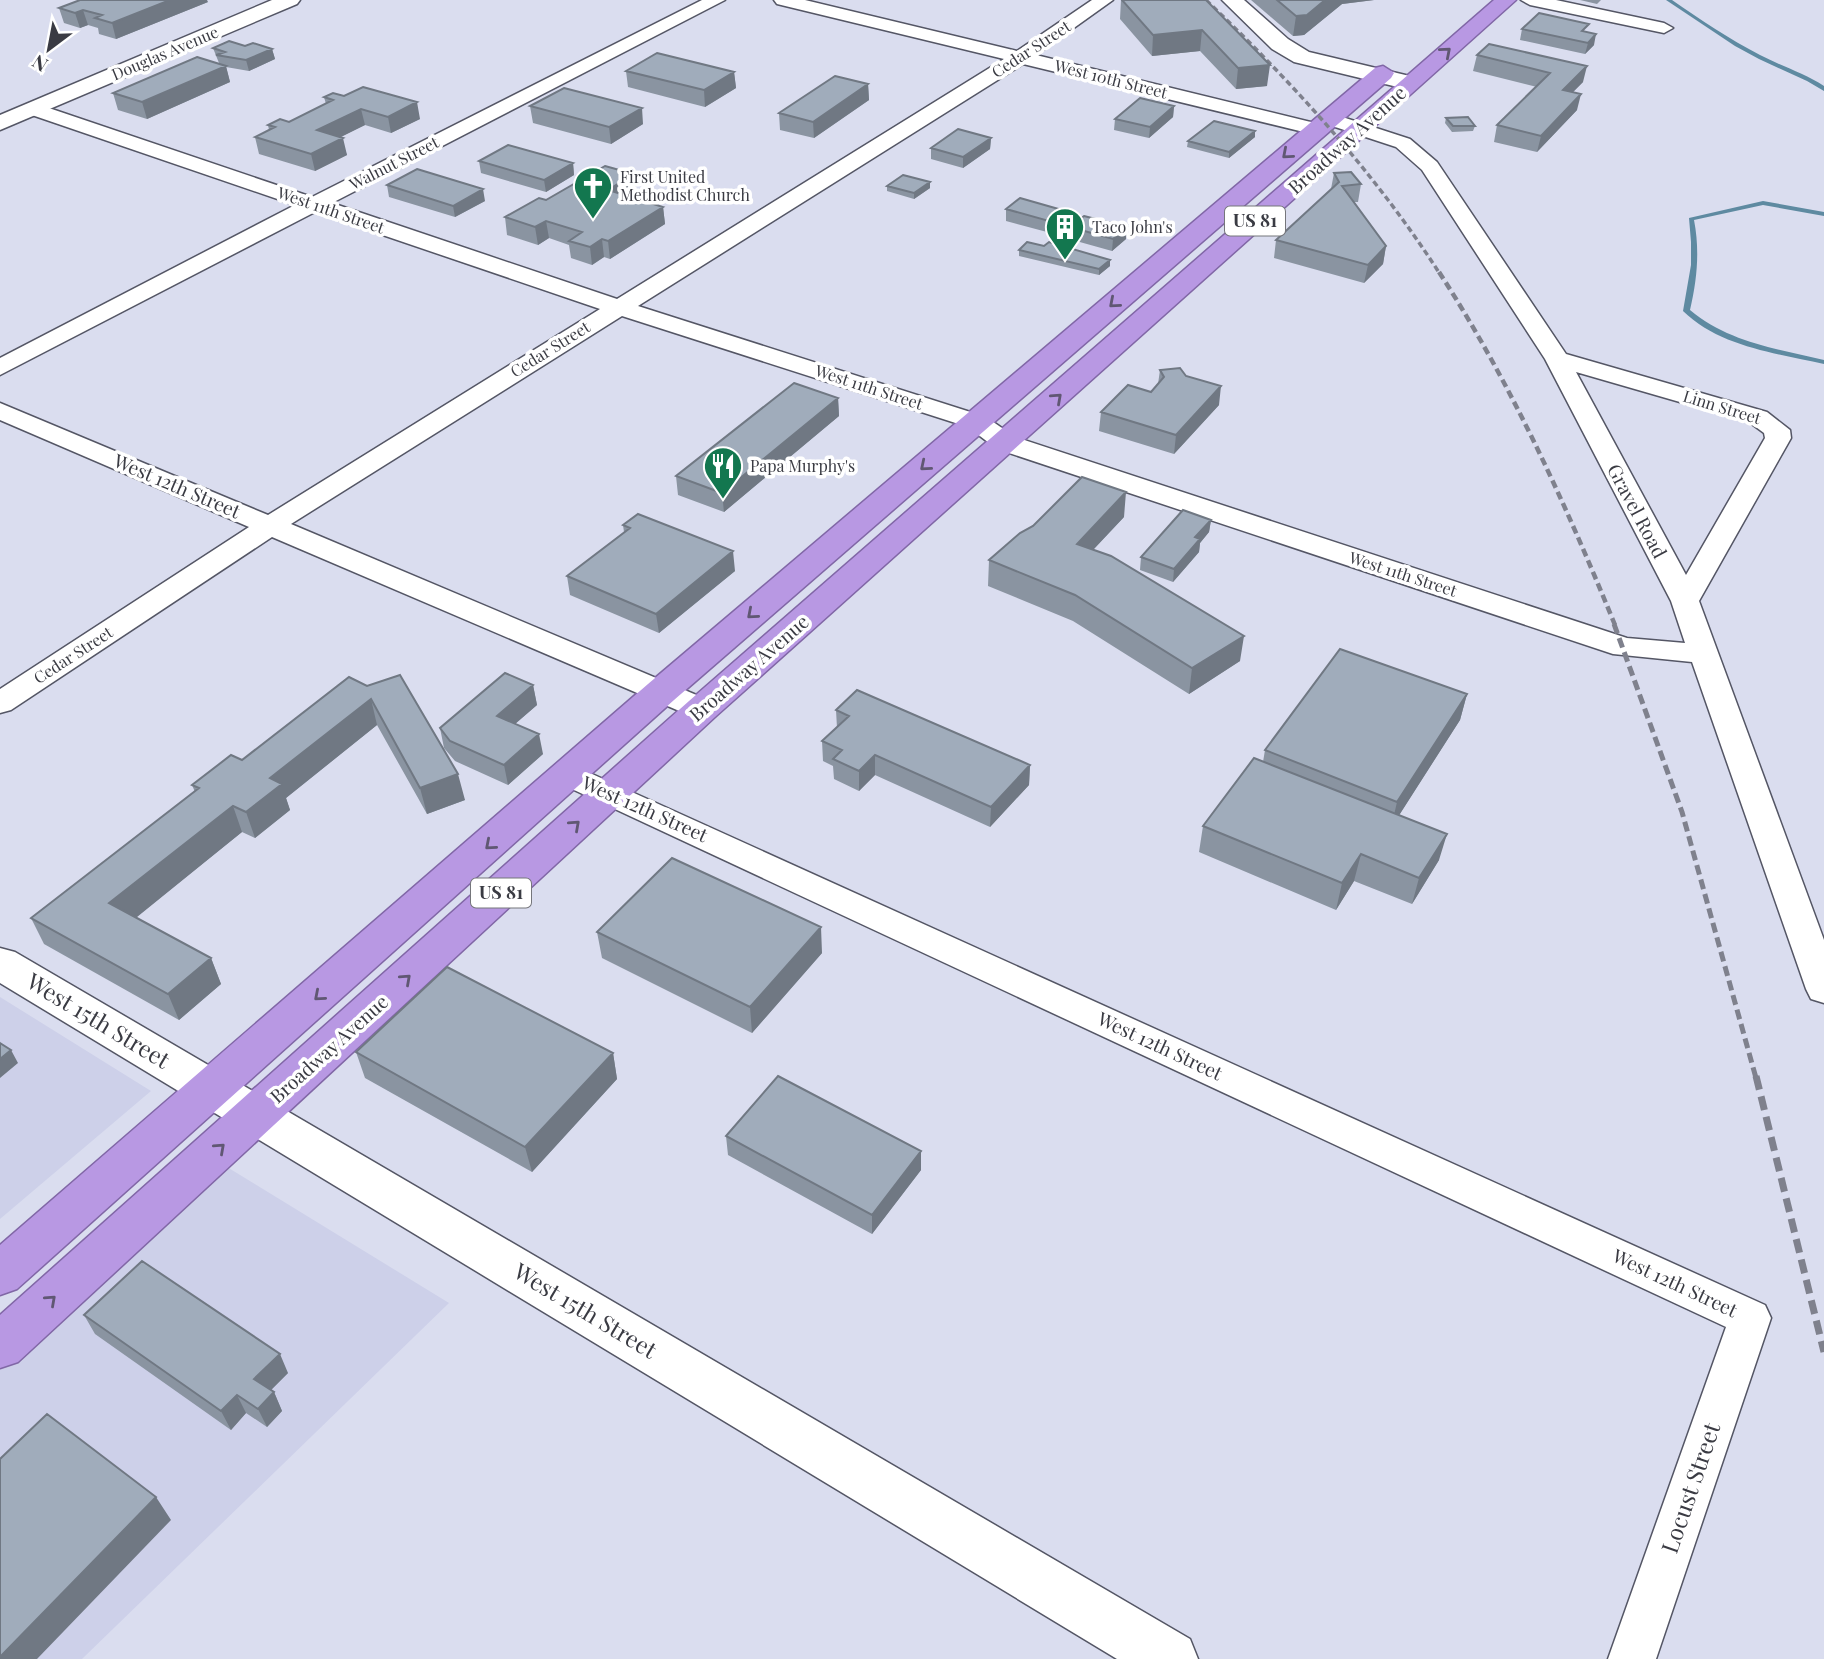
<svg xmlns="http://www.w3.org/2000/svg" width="1824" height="1659" viewBox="0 0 1824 1659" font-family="'Playfair Display',serif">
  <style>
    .built { fill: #cdd0e9 }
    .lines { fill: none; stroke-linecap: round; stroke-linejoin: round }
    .stream { fill: #5e8aa1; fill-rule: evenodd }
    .minor-casing { stroke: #545665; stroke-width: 3 }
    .tertiary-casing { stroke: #545665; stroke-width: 3 }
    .trunk-casing { stroke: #8167a6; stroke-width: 3 }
    .minor { fill: #fff; fill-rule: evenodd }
    .tertiary { fill: #fff; fill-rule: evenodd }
    .trunk { fill: #b898e3; fill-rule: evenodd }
    .rail-far3 { stroke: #7f818d; stroke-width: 3.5; stroke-dasharray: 6 3.5; stroke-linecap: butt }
    .rail-far2 { stroke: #7f818d; stroke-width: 4.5; stroke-dasharray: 8 4.5; stroke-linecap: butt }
    .rail-far1 { stroke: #7f818d; stroke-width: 5; stroke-dasharray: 10 5; stroke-linecap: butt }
    .rail { stroke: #7f818d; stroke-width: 7; stroke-dasharray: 14 7; stroke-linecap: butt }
    .wall { fill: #8a94a1 }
    .shaded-wall { fill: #707883 }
    .building { fill: #a0acbb; stroke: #707883; stroke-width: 2 }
    .oneway { stroke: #605773 }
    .labels { text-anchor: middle; stroke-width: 7; stroke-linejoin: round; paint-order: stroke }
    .far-street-label { font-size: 16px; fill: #3a3b43; stroke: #fff }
    .far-poi-label { font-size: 16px; fill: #3a3b43; stroke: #fff; text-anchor: start }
    .shield { fill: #fff; stroke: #75767b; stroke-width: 2 }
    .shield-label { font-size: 18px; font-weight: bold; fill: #3a3b43 }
    .street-label { font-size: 19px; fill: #3a3b43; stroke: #fff }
    .near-street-label { font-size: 23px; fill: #3a3b43; stroke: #fff }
  </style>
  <rect width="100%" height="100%" fill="#daddef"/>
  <!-- built -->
  <path class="built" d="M0,997L151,1091L0,1219Z
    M227,1167L449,1303L82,1659H0V1370Z"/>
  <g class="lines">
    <!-- stream -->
    <path class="stream" d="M1666,0H1672C1701,20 1729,39 1760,55C1781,66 1804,73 1824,86V91L1807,81L1759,59L1735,46Z
      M1763,201L1824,212V216L1763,205L1694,220C1700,251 1697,280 1690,310C1728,342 1777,349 1824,360V364C1776,353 1720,347 1683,311L1691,265V242L1689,218Z"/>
    <!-- minor casing -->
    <g class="minor-casing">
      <path id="minor" d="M702,0H725L332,203L617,299L1004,59L777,4L774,0H805L1017,51L1092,0H1113L1036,55L1323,125L1326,129L1316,135L1023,64L638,306L986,417L1015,437L1627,638L1685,643L1671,601L1545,359L1422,170L1396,147L1323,123L1320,119L1330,113L1410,139L1437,162L1566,354L1767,412L1790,430L1791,438L1699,601L1824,940V1003L1811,999L1806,989L1692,662L1613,654L997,449L968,427L622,316L291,524L713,702L717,709L713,716L702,719L691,716L272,537L11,710L0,713V689L249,527L0,420V403L268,515L600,309L315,212L0,375V358L295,205L26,113L23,109L26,105H40L312,197ZM1576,372L1749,422L1764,433L1765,438L1686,575Z
        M1521,0H1556L1664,23L1673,28L1664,33L1530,5Z
        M570,764L1765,1305L1771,1318L1656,1659H1608L1726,1327L559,783L554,775L559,767Z"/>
    </g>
    <!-- tertiary casing -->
    <g class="tertiary-casing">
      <path id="tertiary" d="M272,0H300L297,4L0,130V115Z
        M1222,0H1244L1288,39L1309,52L1418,78L1421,83L1410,90L1294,62L1272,49Z
        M0,948L15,952L1190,1639L1198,1659H1117L0,983Z"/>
    </g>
    <!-- trunk casing -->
    <g class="trunk-casing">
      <path id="trunk" d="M1494,0H1516L715,717L18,1362L0,1368V1315L689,701Z
        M1383,66L1394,73L1391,78L674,700L17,1289L0,1295V1245L648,684L1375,68Z"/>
    </g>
    <!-- minor -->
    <use href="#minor" class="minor"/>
    <!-- tertiary -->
    <use href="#tertiary" class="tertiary"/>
    <!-- trunk -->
    <use href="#trunk" class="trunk"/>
    <!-- rail-far3 -->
    <path class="rail-far3" d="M1206,0C1293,83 1375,173 1440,274"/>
    <!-- rail-far2 -->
    <path class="rail-far2" d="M1439,272C1511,383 1565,503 1615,625"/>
    <!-- rail-far1 -->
    <path class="rail-far1" d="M1614,624L1682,812L1756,1078"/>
    <!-- rail -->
    <path class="rail" d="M1756,1076L1824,1352"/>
  </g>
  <!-- wall -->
  <path class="wall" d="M1121,0H1206L1267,86L1236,89L1200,51L1152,56L1120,19Z
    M1251,0H1374L1342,4L1304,35L1293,36Z
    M1580,0H1601L1597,4Z
    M208,2L116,39L99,34L98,28L88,25L80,28L64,23L59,8Z
    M1522,29L1587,32L1594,45L1585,54L1520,40Z
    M1489,44L1583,82L1573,92L1577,110L1537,152L1494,142L1497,125L1537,87L1473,71L1477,55Z
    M245,46L272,49L275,59L249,71L226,67L230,82L147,119L118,110L113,93L219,63L213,48Z
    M626,71L734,72L736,88L705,107L628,87Z
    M868,84L869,100L814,138L780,130L779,113Z
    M324,97L420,119L391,133L365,125L340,137L347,155L315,171L259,154L255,137L269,130L268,125L289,122L326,104Z
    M530,106L643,124L611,144L533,123Z
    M1174,106L1173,117L1149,138L1114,130L1115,119Z
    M1446,118L1475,126L1473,131L1452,132L1445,123Z
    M1255,137L1229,158L1187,147L1188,141Z
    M991,138L990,149L963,168L931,159V148Z
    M479,161L573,163L574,175L546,192L481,173Z
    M1334,173L1361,184L1358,202H1354L1386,246L1383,264L1364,283L1274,258L1276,240L1331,189Z
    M634,174L636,192L629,196L663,207L665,224L610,259L604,257L592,265L571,258L569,245L549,238L538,245L507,235L505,217L546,200Z
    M387,185L485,201L455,217L389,197Z
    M887,186L930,188L914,199L887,191Z
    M1006,209L1076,222L1126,239L1112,251L1069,239L1070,230L1062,236L1006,221Z
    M1019,250L1110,260V266L1099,275L1019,256Z
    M1160,370L1186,376L1219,405L1174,454L1099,431L1101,412L1151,392L1158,384Z
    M838,398L839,416L724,512L678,495L676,476Z
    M1124,517L1093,550L1240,661L1189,694L1073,621L988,586L989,560Z
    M1211,520L1209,532L1200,543L1199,552L1173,582L1140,570L1141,557Z
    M623,525L735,571L659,633L570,595L567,576L624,532Z
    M533,685L537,705L515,724L543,754L508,785L455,761L444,748L440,728Z
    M367,686L465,800L427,814L377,725L286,798L290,810L255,838L242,832L136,917L211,958L221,984L179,1020L44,944L31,918L195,792L192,785L242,760Z
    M1467,694L1460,720L1399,815L1439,860L1412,904L1354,881L1336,910L1199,852L1203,826L1263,762L1265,750Z
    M836,710L1030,765L1029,785L990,827L875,775L859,791L834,779L833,766L823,761L822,741L837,728Z
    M597,932L822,953L752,1033L602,958Z
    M356,1052L613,1053L617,1079L532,1172L365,1078Z
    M726,1136L921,1170L872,1234L728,1155Z
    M84,1315L288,1373L271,1390L274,1392L282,1411L267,1427L246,1413L231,1430L95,1334Z"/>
  <!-- shaded-wall -->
  <path class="shaded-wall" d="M170,0H207L208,2L116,39L112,23Z
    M1325,0H1374L1342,4L1304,35L1293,36L1296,16Z
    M83,10L88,25L80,28L75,13Z
    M1202,30L1200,51L1152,56L1153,35Z
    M1596,34L1594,45L1585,54L1588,43Z
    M272,49L275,59L249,71L246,60Z
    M1270,65L1267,86L1236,89L1238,68Z
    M226,66L230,82L147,119L142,102Z
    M1587,66L1583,82L1559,106L1563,90Z
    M734,72L736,88L705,107L704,90Z
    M868,84L869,100L814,138L813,122Z
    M1581,94L1577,110L1537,152L1541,136Z
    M417,102L420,119L391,133L388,117Z
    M1174,106L1173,117L1149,138L1150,127Z
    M642,108L643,124L611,144L609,127Z
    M361,109L365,125L321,147L317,130Z
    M1255,131V137L1229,158V152Z
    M343,138L347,155L315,171L311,154Z
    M991,138L990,149L963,168V157Z
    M573,163L574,175L546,192L544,180Z
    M634,174L636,192L610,207L608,190Z
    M930,182V188L914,199V193Z
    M483,189L485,201L455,217L453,206Z
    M663,207L665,224L610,259L608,241Z
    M1076,214V225L1070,227V230L1062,236L1063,225Z
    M546,221L549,238L538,245L535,227Z
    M1127,227L1126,239L1112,251L1113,239Z
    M602,239L604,257L592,265L590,247Z
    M1386,246L1383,264L1364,283L1368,265Z
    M1110,260V266L1099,275V269Z
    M1221,386L1219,405L1174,454L1176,435Z
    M838,398L839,416L724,512L722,493Z
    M1126,492L1124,517L1075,569L1077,544Z
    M1211,520L1209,532L1200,543L1199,552L1173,582L1174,569L1195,537Z
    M733,551L735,571L659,633L656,614Z
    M1244,636L1240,661L1189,694L1192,668Z
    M533,685L537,705L501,736L497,716Z
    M1467,694L1460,720L1391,828L1397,802Z
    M371,699L377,725L286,798L290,810L255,838L246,812L270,778Z
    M539,734L543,754L508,785L504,765Z
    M875,755V775L859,791V771Z
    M1030,765L1029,785L990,827L991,807Z
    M458,774L465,800L427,814L420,788Z
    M233,806L242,832L121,930L109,903Z
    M1447,834L1439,860L1412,904L1419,878Z
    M1361,854L1354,881L1336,910L1342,883Z
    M821,927L822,953L752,1033L750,1007Z
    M211,958L221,984L179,1020L168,994Z
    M11,1050L18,1063L0,1078V1059Z
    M613,1053L617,1079L532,1172L525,1147Z
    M921,1151V1170L872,1234V1215Z
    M280,1354L288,1373L263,1398L254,1379Z
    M274,1392L282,1411L267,1427L258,1409Z
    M237,1395L246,1413L231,1430L221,1411Z
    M156,1497L171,1520L37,1659H0V1657Z"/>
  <!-- building -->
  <path class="building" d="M80,0H170L112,23L95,18L102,15L83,10L75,13L59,8Z
    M1122,0H1206L1270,65L1238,68L1202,30L1153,35Z
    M1277,0H1325L1307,15L1296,16Z
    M1539,13L1589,24L1582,31L1596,34L1588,43L1522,29Z
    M229,41L245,46L253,43L272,49L246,60L216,55L225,52L213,48Z
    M1489,44L1587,66L1563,90L1581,94L1541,136L1497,125L1550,73L1477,55Z
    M657,53L734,72L704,90L626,71Z
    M197,57L226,66L142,102L113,93Z
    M835,76L868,84L813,122L779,113Z
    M363,87L417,102L388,117L361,109L317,130L343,138L311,154L255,137L275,127L268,125L280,119L289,122L333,100L324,97L333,93L344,96Z
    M564,88L642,108L609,127L530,106Z
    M1140,98L1174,106L1150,127L1115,119Z
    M1468,117L1475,126H1453L1446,118Z
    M1214,121L1255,131L1229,152L1188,141Z
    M958,129L991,138L963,157L931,148Z
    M508,145L573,163L544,180L479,161Z
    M605,166L634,174L608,190L663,207L608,241L602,239L590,247L569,241L582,232L546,221L535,227L505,217L539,198L546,200Z
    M417,169L483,189L453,206L387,185Z
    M1351,172L1361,184L1342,186L1386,246L1368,265L1276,240L1339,182L1334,173Z
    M903,175L930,182L914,193L887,186Z
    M1020,198L1076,214L1063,225L1006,209Z
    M1084,216L1127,227L1113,239L1070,227Z
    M1027,242L1044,246L1049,242L1110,260L1099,269L1019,250Z
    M1180,368L1186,376L1221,386L1176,435L1101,412L1128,385L1151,392L1164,377L1160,370Z
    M794,383L838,398L722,493L676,476Z
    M1082,477L1126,492L1077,544L1111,556L1244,636L1192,668L1075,595L989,560L1020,533L1033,526Z
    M1183,510L1211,520L1195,537L1200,539L1174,569L1141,557Z
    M638,514L733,551L656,614L567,576L630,528L623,525Z
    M1340,649L1467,694L1397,802L1265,750Z
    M505,673L533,685L497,716L539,734L504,765L450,741L440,728Z
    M400,675L458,774L420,788L371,699L270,778L282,784L246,812L233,806L109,903L211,958L168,994L31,918L199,788L192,785L231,755L242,760L349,677L367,686Z
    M857,690L1030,765L991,807L875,755L859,771L833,759L842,750L822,741L849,716L836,710Z
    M1254,758L1447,834L1419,878L1361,854L1342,883L1203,826Z
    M672,858L821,927L750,1007L597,932Z
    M447,967L613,1053L525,1147L356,1052Z
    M0,1043L11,1050L0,1059Z
    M778,1076L921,1151L872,1215L726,1136Z
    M142,1261L280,1354L254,1379L274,1392L258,1409L237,1395L221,1411L84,1315Z
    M47,1414L156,1497L0,1657V1459Z"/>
  <!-- one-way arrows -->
  <defs><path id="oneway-chevron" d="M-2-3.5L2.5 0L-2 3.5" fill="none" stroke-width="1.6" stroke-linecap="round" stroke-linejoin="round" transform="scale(1.75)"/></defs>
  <g class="oneway">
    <use href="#oneway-chevron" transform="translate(1446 52) rotate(-41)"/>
    <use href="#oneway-chevron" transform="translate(1287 154) rotate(139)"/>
    <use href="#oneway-chevron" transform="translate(1114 303) rotate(139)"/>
    <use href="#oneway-chevron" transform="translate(1057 398) rotate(-42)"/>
    <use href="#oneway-chevron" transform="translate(925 466) rotate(140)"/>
    <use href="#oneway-chevron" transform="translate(752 614) rotate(139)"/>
    <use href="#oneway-chevron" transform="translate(575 825) rotate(-42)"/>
    <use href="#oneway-chevron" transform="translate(490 845) rotate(139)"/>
    <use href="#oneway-chevron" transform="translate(406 979) rotate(-42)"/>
    <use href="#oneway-chevron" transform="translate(319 996) rotate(139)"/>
    <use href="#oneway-chevron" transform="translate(220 1148) rotate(-42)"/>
    <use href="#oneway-chevron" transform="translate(51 1300) rotate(-42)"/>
  </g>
  <!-- icons -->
  <defs>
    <g id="church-pin" transform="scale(2.0125)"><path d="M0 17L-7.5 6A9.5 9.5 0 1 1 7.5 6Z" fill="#13774f" stroke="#fff"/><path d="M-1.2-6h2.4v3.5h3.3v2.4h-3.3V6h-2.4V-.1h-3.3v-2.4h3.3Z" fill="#fff"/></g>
    <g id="building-pin" transform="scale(2.0125)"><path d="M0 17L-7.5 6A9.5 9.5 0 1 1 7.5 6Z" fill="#13774f" stroke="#fff"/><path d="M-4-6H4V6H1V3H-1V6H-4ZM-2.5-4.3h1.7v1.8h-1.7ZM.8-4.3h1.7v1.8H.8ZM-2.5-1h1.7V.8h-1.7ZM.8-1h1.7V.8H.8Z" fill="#fff"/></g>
    <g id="restaurant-pin" transform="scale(2.0125)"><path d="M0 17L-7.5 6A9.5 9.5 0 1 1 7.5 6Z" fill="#13774f" stroke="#fff"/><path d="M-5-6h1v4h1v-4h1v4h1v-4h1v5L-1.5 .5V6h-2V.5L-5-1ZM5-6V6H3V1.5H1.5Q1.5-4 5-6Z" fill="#fff"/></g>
  </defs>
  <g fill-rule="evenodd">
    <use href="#church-pin" x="593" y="186"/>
    <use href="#building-pin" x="1065" y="227"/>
    <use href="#restaurant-pin" x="723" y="466"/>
  </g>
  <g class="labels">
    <!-- far-street labels -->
    <g class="far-street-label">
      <text transform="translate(1031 49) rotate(-33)" y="6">Cedar Street</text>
      <text transform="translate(165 53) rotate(-23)" y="6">Douglas Avenue</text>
      <text transform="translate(1111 79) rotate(14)" y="6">West 10th Street</text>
      <text transform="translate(394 163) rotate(-27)" y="6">Walnut Street</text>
      <text transform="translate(331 210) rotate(19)" y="6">West 11th Street</text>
      <text transform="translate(550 349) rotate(-32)" y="6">Cedar Street</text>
      <text transform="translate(869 387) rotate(18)" y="6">West 11th Street</text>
      <text transform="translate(1722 407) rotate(17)" y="6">Linn Street</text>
      <text transform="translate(1403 574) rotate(18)" y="6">West 11th Street</text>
      <text transform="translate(73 655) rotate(-33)" y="6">Cedar Street</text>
    </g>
    <!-- far-poi labels -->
    <g class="far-poi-label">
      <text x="620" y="183">First United<tspan x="620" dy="18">Methodist Church</tspan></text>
      <text x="1092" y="233">Taco John's</text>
      <text x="750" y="472">Papa Murphy's</text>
    </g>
    <!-- shield labels -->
    <g class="shield">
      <rect x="1225" y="206.5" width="60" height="29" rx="5"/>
      <rect x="471" y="878.5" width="60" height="29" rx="5"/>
    </g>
    <g class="shield-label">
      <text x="1255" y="227">US 81</text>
      <text x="501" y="899">US 81</text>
    </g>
    <!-- street labels -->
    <g class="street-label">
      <text transform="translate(1347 140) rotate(-42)" y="7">Broadway Avenue</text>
      <text transform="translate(177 486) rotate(23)" y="7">West 12th Street</text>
      <text transform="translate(1637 511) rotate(62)" y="7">Gravel Road</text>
      <text transform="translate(749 668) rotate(-41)" y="7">Broadway Avenue</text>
      <text transform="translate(645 809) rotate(24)" y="7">West 12th Street</text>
      <text transform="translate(1160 1046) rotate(25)" y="7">West 12th Street</text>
      <text transform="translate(329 1049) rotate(-42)" y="7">Broadway Avenue</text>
      <text transform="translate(1675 1283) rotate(25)" y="7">West 12th Street</text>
    </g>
    <!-- near-street labels -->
    <g class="near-street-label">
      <text transform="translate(98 1021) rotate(31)" y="8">West 15th Street</text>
      <text transform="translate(585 1311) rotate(31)" y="8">West 15th Street</text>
      <text transform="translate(1691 1488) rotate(-71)" y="8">Locust Street</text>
    </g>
  </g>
  <!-- north arrow -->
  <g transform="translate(49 49) rotate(212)" stroke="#ffffff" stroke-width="5" paint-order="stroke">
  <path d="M0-5L12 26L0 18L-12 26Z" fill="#3a3b43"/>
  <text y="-10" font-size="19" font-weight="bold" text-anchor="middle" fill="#3a3b43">N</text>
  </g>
</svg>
